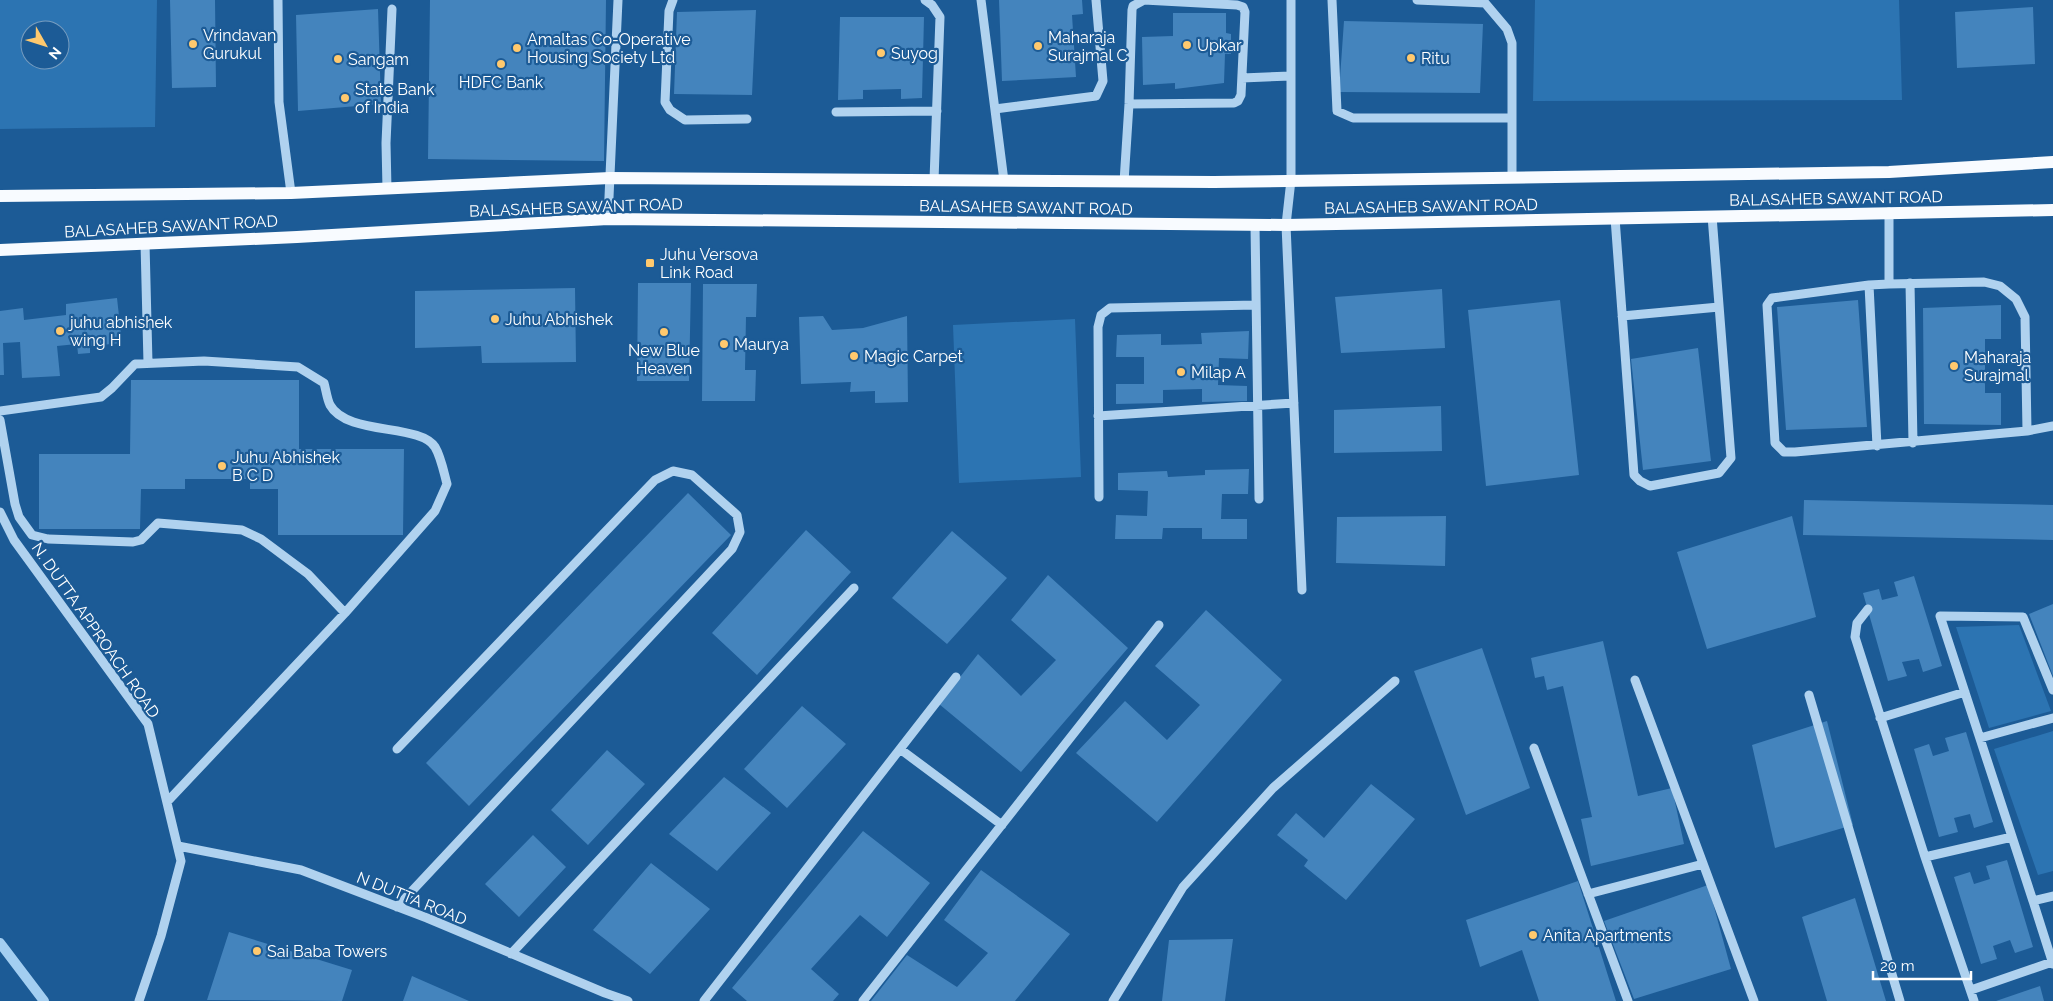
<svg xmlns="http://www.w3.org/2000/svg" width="2053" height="1001" viewBox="0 0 2053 1001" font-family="Raleway,sans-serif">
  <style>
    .green { fill: #2c74b2; fill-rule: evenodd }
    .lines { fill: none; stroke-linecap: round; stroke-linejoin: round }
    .stream { stroke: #a3cef1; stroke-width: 10 }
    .building { fill: #4484bd }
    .minor { stroke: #b0d2ef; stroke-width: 9 }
    .major { stroke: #f8fbff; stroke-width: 12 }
    .poi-dot { fill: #ffc96e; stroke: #1c5b96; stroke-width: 2 }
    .labels { text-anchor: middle; stroke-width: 4.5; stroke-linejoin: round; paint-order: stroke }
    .poi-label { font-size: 16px; fill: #fff; stroke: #1c5b96; text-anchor: start }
    .street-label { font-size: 16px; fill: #fff; stroke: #1c5b96 }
  </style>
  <rect width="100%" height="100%" fill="#1c5b96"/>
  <!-- green -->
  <path class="green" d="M0,0H157L155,127L0,129ZM30,30H60V60H30Z
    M1535,0H1899L1902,100L1533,101Z
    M1075,319L1081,477L959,483L953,325Z
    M2019,625L2051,711L1989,728L1956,627Z
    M2053,731V871L2038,875L1994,749Z"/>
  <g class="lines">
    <!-- stream -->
    <path class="stream" d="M0,943L44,1001"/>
  </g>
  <!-- building -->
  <path class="building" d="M170,0H215L216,87L172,88Z
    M430,0H606L604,161L428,159Z
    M999,0H1082L1083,14L1072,15L1076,77L1002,81Z
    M2033,7L2035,64L1957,68L1955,12Z
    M378,9L381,104L298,111L296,15Z
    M756,10L752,95L674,94L677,12Z
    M1173,13H1226V33L1231,34V54H1225L1224,83L1175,89V83L1143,85L1142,37L1173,36Z
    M840,17H924L922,98L901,99V89L863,90V99L838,100Z
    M1344,21L1483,24L1480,93L1339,92Z
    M638,283H691L689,381H637Z
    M703,284H757L756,317H746L745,370H756L755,401H702Z
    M575,288L576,362L482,363L481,346L415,348V291Z
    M1442,289L1445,348L1341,353L1335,297Z
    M117,298L122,343L90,346V353L78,354L77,344L57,346L60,376L22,378L20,342L3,343L4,375H0V311L23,308L24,320L66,315V304Z
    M1560,300L1579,475L1486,486L1468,310Z
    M1858,300L1867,427L1786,430L1777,307Z
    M2001,305V339H1985V393H2001V425L1924,424L1923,308Z
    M823,316L832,330L863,328L907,316L908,402L875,403V391L850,392L851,382L801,384L799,317Z
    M1249,331L1248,359L1219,358L1218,385L1247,386V401L1202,402V389L1163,390V403L1116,404V384H1144V357H1116L1117,335L1161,334V345L1202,344L1201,333Z
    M1698,348L1711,461L1643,470L1631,359Z
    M131,380H299V449H404L403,535H278V489H250V479H185V489H141L140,529H39V454H130Z
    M1441,406L1442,451L1334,453V410Z
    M1249,469L1248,494H1222L1221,519H1247V539H1202V528H1163L1162,539H1115L1116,515L1147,516L1148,491L1118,490V473L1167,471L1168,477L1205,475V470Z
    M688,493L731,535L469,806L426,763Z
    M1804,500L2053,505V540L1803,535Z
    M1446,516L1445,566L1336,563L1337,517Z
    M1792,516L1816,617L1707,649L1677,552Z
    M806,530L851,572L757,675L712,633Z
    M952,531L1007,578L947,644L892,598Z
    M1048,575L1128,648L1021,772L939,704L978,654L1021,696L1056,660L1011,620Z
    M1914,576L1942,666L1923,672L1919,659L1902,662L1907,676L1888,681L1863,593L1879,589L1882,600L1898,596L1894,582Z
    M2053,604V676L2029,614Z
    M1206,610L1282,680L1157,822L1076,753L1125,701L1167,740L1200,705L1155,666Z
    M1603,641L1638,796L1672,788L1684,844L1591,866L1581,819L1592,817L1563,686L1547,690L1544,676L1535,678L1531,658Z
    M1482,648L1530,788L1466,815L1414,671Z
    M802,706L846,744L787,808L744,769Z
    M1827,721L1853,825L1775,848L1752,745Z
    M1966,732L1993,822L1974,828L1970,814L1954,818L1958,832L1939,837L1914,749L1929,744L1933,756L1949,751L1945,738Z
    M607,750L645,784L588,845L551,810Z
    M724,777L771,813L717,871L669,834Z
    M1371,784L1415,819L1346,900L1304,866L1308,860L1277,835L1296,813L1324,838Z
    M863,831L930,883L887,937L860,915L811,969L839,994L833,1001H747L732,988Z
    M533,835L566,867L519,917L485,884Z
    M2007,860L2033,947L2015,953L2010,940L1993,946L1997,959L1981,964L1954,877L1970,872L1974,884L1990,879L1986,866Z
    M651,863L710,909L650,974L593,930Z
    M981,870L1070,934L1015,1001H871L907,955L957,987L988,953L944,920Z
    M1578,881L1616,1001H1539L1522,950L1480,967L1466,920Z
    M1708,885L1731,969L1634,999L1604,921Z
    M1855,898L1886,1001H1827L1802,917Z
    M229,932L352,970L342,1001L207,1000Z
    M1233,939L1225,1001H1162L1169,940Z
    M412,976L469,1001H403Z
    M2040,986L2044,1001H1996Z"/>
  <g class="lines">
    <!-- minor -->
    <path class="minor" d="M278,0L279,102L291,193
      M673,0L669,11L665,102L670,110L685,120L747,119
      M925,0L932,5L940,17L934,180
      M981,0L1004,181
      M1291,0V180L1286,225L1302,590
      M1332,0L1337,111L1353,118H1512
      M1417,0L1485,3L1507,29L1512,43V177
      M1242,78L1291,76
      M995,109L1096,96L1103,81L1096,0
      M836,112L937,111
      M1124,182L1129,104L1132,10L1133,6L1144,0L1237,5L1243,7L1245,12L1241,95L1238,101L1234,103L1129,104
      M387,189L386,143L392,9
      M1615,218L1634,475L1640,481L1650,486L1719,473L1731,458L1712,216
      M608,219L618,0
      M1255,225L1259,499
      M145,243L148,363
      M1910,283L1913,443
      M1889,284L1869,285L1772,298L1767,305L1775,443L1784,452H1795L2027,431L2025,317L2016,299L2000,286L1984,282L1889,284V212
      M1869,285L1877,446
      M1622,316L1719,307
      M0,411L101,397L112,388L135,364L204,361L298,367L324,383C326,390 327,399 330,405C347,436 420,423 435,447C441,457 444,473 447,484L435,511L345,613L167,802
      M1098,416L1294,403
      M0,420L15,504L19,517L32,535L48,539L133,542L141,540L158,523L242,530L261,539L308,574L345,613
      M2027,431L2053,426
      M1099,497L1098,327L1101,315L1110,308L1256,305
      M0,512L14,540L148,724L181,861L161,936L139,1001
      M1868,609L1857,623L1855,637L1925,857L1974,1001
      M1635,680L1754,1001
      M1809,695L1900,1001
      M1880,718L1965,692
      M1980,738L2053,718
      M1534,748L1628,1001
      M397,749L655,480L673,471L692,475L737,515L740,532L732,549L397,907
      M900,749L1002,825
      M178,846L301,870L427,918L605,993L628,1001
      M1925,857L2012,837
      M1588,894L1703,864
      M2053,896L2033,901L2053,964
      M2033,901L1940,616L2023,617L2053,690
      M511,954L854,588
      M1971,990L2052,962
      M704,1001L956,677
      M863,1001L1159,625
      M1113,1001L1183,887L1273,788L1395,681"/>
    <!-- major -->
    <path class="major" d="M0,196L291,193L610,178L1214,182L1889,172L2053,162
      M0,250L297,237L608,219L1286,225L2053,210"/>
  </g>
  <!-- markers -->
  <g class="poi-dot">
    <circle cx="193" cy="44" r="5"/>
    <circle cx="1187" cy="45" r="5"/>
    <circle cx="1038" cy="46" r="5"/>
    <circle cx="517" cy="48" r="5"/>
    <circle cx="881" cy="53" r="5"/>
    <circle cx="1411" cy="58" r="5"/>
    <circle cx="338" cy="59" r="5"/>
    <circle cx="501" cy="64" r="5"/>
    <circle cx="345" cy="98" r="5"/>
    <rect x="645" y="258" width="10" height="10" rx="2.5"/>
    <circle cx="495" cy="319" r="5"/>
    <circle cx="60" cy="331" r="5"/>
    <circle cx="664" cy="332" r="5"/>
    <circle cx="724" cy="344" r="5"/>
    <circle cx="854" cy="356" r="5"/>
    <circle cx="1954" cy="366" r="5"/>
    <circle cx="1181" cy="372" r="5"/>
    <circle cx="222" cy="466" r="5"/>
    <circle cx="1533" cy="935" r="5"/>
    <circle cx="257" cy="951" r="5"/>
  </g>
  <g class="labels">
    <!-- poi labels -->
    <g class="poi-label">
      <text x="203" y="41">Vrindavan<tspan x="203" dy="18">Gurukul</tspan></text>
      <text x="1048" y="43">Maharaja<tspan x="1048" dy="18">Surajmal C</tspan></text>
      <text x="527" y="45">Amaltas Co-Operative<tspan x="527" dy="18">Housing Society Ltd</tspan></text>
      <text x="1197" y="51">Upkar</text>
      <text x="891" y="59">Suyog</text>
      <text x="1421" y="64">Ritu</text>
      <text x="348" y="65">Sangam</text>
      <text x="501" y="88" text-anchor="middle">HDFC Bank</text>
      <text x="355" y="95">State Bank<tspan x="355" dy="18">of India</tspan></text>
      <text x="660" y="260">Juhu Versova<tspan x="660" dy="18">Link Road</tspan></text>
      <text x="505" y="325">Juhu Abhishek</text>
      <text x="70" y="328">juhu abhishek<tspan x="70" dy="18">wing H</tspan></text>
      <text x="734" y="350">Maurya</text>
      <text x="664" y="356" text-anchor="middle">New Blue<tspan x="664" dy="18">Heaven</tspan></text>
      <text x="864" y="362">Magic Carpet</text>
      <text x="1964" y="363">Maharaja<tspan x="1964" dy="18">Surajmal</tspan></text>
      <text x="1191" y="378">Milap A</text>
      <text x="232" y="463">Juhu Abhishek<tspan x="232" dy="18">B C D</tspan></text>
      <text x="1543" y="941">Anita Apartments</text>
      <text x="267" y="957">Sai Baba Towers</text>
    </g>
    <!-- street labels -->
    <g class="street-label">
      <text transform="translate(1836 198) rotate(-1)" y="6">BALASAHEB SAWANT ROAD</text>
      <text transform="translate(1431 206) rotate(-1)" y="6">BALASAHEB SAWANT ROAD</text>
      <text transform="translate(576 207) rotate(-2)" y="6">BALASAHEB SAWANT ROAD</text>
      <text transform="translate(1026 207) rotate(1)" y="6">BALASAHEB SAWANT ROAD</text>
      <text transform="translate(171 226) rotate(-3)" y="6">BALASAHEB SAWANT ROAD</text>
      <text transform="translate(96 630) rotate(55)" y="6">N. DUTTA APPROACH ROAD</text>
      <text transform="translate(412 898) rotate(22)" y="6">N DUTTA ROAD</text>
    </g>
  </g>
  <!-- north arrow -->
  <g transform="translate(45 45) rotate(129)"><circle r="24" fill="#1c5b96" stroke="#779dc0"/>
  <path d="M0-4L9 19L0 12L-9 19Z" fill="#ffc96e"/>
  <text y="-8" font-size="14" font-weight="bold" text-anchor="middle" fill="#ffffff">N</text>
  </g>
  <!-- scale -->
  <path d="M1873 971v8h98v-8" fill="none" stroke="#ffffff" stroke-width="2.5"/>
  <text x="1880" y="971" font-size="15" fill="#ffffff" stroke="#1c5b96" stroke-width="4" paint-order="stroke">20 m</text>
</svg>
